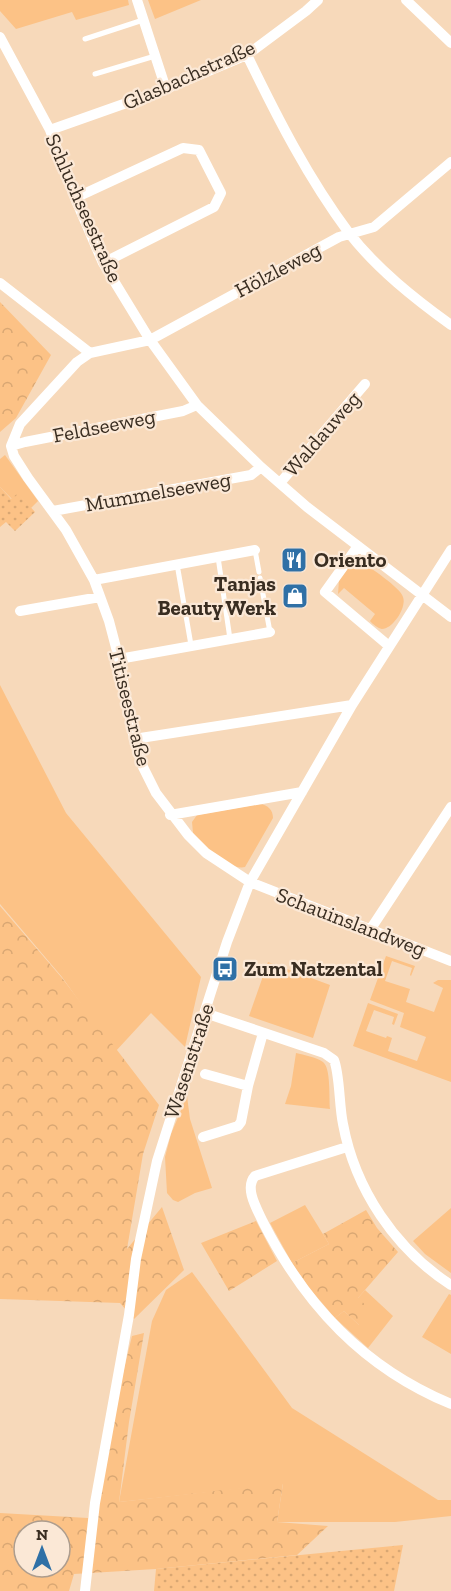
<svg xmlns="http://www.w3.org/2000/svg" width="451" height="1591" viewBox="0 0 451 1591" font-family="'Zilla Slab',serif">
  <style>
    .green { fill: #fcc286 }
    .forest { fill: url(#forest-crowns); fill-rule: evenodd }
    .park { fill: url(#park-dots) }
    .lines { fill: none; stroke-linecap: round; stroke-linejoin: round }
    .service { stroke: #fff; stroke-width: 5 }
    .minor { stroke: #fff; stroke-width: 10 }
    .labels { text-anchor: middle; stroke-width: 4.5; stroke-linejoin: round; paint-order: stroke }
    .street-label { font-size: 21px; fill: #392d21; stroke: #fbe8d6 }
    .poi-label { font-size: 21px; font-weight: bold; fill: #392d21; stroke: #fbe8d6; text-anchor: start }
  </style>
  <defs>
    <pattern id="forest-crowns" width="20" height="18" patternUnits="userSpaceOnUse" patternTransform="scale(1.5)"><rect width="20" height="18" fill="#fcc286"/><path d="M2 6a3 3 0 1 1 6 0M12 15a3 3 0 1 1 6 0" fill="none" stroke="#d9a773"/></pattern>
    <pattern id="park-dots" width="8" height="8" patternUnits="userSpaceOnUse" patternTransform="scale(1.5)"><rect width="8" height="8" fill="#fcc286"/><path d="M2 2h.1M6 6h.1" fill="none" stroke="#d9a773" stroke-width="1.8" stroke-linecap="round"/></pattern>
  </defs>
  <rect width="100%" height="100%" fill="#f7d9ba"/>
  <!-- green -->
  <path class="green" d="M0,0H128L129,5L76,20L72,12L16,29L0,11Z
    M148,0H201L155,19Z
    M5,455L38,501L31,508L18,494L12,499L0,487V459Z
    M357,560L361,561C370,568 400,587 403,597C407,607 393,629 382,629C377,628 373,624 370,621L375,614L344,588L338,594L339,580L353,561Z
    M0,685L66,813L201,977L185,1047L151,1013L115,1052L62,977L0,904Z
    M260,804C268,805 273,810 273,818L245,867C230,871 202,845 193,833L192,822L197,815Z
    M386,956L415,966L411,976L410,975L412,968L392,961L385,981L410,989L406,1002L434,1012L443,988L433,983L438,980H451V1082L353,1046L368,1003L398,1014L394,1025L392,1024L394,1017L374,1010L366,1031L386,1038L387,1036L392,1038L388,1051L417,1061L426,1037L400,1027L404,1013L370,1000Z
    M268,962L330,985L313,1038L249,1016Z
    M296,1053C304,1055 316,1057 323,1062C331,1068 329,1098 330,1109L285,1104L291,1086Z
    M187,1096L190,1119L212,1188L195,1193L178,1202L173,1200L167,1193L165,1157L171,1134Z
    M305,1205L329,1244L292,1263L270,1223Z
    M451,1208V1273L425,1254L413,1241Z
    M192,1272L292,1408L438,1500H451V1516L395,1522H277L283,1484L119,1502L152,1321L166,1290Z
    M365,1290L393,1316L368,1348L335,1318L344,1311L359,1325L358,1298Z
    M449,1294L451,1295V1354L422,1337Z"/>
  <!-- forest -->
  <path class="forest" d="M0,302L51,355L16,418L0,432Z
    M0,906L62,978L159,1105L143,1154L127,1249L162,1207L184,1270L134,1319L120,1303L0,1299Z
    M366,1210L377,1228L398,1252L358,1298L371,1310L359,1325L344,1311L335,1318L310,1289L292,1263L329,1244L323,1234Z
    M256,1221L277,1261L229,1291L201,1243Z
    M144,1333L129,1422L119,1502L283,1483L277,1522L328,1526L297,1555L156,1569L74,1574L69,1591H0V1513L88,1518L132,1336ZM24,1531H60V1567H24Z"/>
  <!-- park -->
  <path class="park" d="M0,487L11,499L18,493L35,512L15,531L6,522L0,527Z
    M403,1545L394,1591H154L156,1569Z"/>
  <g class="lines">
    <!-- service -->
    <path class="service" d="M85,39L143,20
      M95,74L155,56
      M255,550L259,572
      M218,557L230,639
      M177,564L191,645
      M260,578L270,632"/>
    <!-- minor -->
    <path class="minor" d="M137,0L166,89
      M406,0L451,43
      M0,37L50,130L75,198L103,263L150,340L197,405L261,467L307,507L451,617
      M247,55C277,117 308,178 349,233C377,269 415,299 451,325
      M50,130L166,89L247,55L306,11L318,0
      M75,198L183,148L199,150L221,193L214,207L103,263
      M0,283L90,353L150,340L339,237L374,227L451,162
      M11,446L14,456L28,478L66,530L94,580L109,621L119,659L134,739L143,767L156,793L188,835L206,853L250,882L451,961
      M11,446L25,442L183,411L197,405
      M11,446L20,424L77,362L90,353
      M280,483L365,384
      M53,511L251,475L261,467
      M358,546L325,592L389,646
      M94,580L255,550
      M20,611L100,597
      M119,659L270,632
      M134,739L352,705
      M170,815L302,792
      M370,930L451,807
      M205,1013L324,1053L334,1060C340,1075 339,1106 343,1124C355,1189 395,1249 451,1285
      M205,1074L248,1086L263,1033
      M203,1137L238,1126L241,1122L248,1086
      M347,1147L255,1176C244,1188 257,1209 263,1222C305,1305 364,1368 451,1404
      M85,1591L95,1503L129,1315L136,1259L157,1161L227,942L250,882L352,705L451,550"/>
  </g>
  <!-- icons -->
  <defs>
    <g id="restaurant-square" transform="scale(1.35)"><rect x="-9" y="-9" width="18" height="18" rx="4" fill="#2f70a6" stroke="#fbe8d6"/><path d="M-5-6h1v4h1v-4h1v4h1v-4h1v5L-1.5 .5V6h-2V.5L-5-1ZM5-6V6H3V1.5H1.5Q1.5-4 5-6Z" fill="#fff"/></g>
    <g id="shop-square" transform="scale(1.35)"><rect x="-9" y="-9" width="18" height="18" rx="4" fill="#2f70a6" stroke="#fbe8d6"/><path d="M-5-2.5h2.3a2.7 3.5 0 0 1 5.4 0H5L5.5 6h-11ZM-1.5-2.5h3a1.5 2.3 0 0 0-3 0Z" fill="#fff"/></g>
    <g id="bus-square" transform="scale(1.35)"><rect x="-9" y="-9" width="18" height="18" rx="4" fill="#2f70a6" stroke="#fbe8d6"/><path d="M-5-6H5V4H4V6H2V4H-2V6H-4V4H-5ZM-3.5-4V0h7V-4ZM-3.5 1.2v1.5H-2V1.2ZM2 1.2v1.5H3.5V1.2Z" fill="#fff"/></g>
  </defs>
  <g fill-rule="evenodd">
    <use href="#restaurant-square" x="294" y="560"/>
    <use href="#shop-square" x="295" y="596"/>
    <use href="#bus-square" x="225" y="969"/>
  </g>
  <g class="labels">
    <!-- street labels -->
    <g class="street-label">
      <text transform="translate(189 75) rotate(-24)" y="7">Glasbachstraße</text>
      <text transform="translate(84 208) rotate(66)" y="7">Schluchseestraße</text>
      <text transform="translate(278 270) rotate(-28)" y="7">Hölzleweg</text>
      <text transform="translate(104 426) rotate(-11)" y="7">Feldseeweg</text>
      <text transform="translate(322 434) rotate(-49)" y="7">Waldauweg</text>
      <text transform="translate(158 492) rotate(-10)" y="7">Mummelseeweg</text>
      <text transform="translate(130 707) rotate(76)" y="7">Titiseestraße</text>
      <text transform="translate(351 922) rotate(21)" y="7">Schauinslandweg</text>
      <text transform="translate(189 1061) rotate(-72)" y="7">Wasenstraße</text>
    </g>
    <!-- poi labels -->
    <g class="poi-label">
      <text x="314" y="567">Oriento</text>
      <text x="276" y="591" text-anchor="end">Tanjas<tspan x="276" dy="24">Beauty Werk</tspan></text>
      <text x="244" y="976">Zum Natzental</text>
    </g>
  </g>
  <!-- north arrow -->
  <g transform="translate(42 1549)"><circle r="28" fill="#fbe8d6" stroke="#ad9d8e" stroke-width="1.5"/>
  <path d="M0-4.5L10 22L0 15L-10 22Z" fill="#2f70a6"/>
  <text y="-9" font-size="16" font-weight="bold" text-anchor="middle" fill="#392d21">N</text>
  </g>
</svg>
